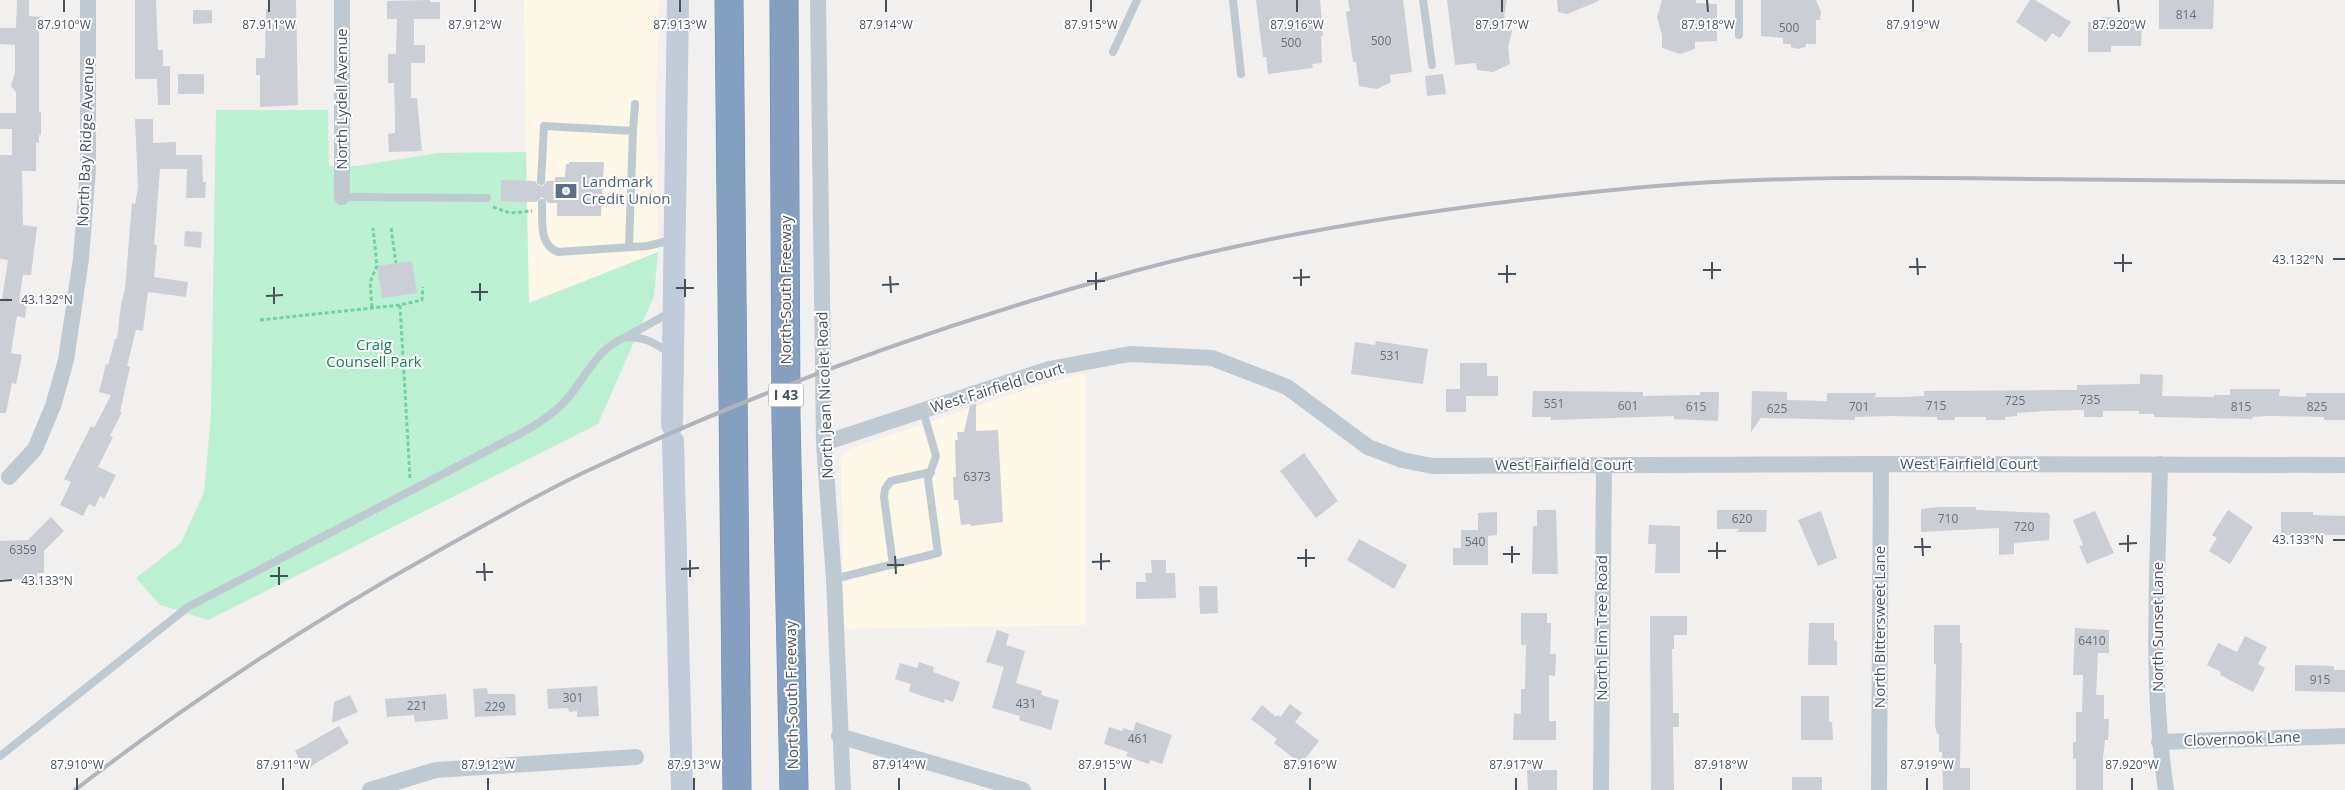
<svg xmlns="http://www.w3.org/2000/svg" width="2345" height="790" viewBox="0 0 2345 790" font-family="'Open Sans',sans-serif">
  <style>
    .commercial { fill: #fdf7e8 }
    .green { fill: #bbf1d2 }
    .building { fill: #cbced4 }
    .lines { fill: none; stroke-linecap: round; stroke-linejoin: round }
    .highway-casing { stroke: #708aac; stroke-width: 29 }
    .path { stroke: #72d0a5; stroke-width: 3; stroke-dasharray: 4 2.5; stroke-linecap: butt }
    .lane { stroke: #bfc9d1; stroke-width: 8 }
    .street { stroke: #bfc9d1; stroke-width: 16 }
    .secondary { stroke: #c1cbd9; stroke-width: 22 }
    .highway { stroke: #849fc0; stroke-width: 28 }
    .rail { stroke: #b1b4ba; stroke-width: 4 }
    .ticks { fill: none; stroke: #46515d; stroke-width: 2 }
    .labels { text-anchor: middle; stroke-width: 4; stroke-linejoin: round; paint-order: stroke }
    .number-label { font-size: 12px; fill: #67707b }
    .shield { fill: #fff; stroke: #7e858e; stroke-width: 1 }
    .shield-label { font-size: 14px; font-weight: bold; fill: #46515d }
    .street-label { font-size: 15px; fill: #46515d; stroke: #fff }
    .service-label { font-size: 15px; fill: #4e5e75; stroke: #fff; text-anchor: start }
    .park-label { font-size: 15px; fill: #13824f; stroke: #fff }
    .ticks-label { font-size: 12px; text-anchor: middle; fill: #46515d; stroke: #fff; stroke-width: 4; stroke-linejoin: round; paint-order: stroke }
  </style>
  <rect width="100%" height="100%" fill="#f2efef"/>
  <!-- commercial -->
  <path class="commercial" d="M524,0H659L656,99L658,252L528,303Z
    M1085,373V625L844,629L841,462L843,455L850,449L1037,386Z"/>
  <!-- green -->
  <path class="green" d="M216,110H328L329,166H357L438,153L526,152L529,303L658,252L654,296L598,424L208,620L160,605L136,578L181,543L204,492L211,415Z"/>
  <!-- building -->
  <path class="building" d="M17,0H29V16L39,17V112H41V135H39V143H36V171H22L23,225L37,227L31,275H23L19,301L27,302L25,318L17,316L11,353L22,355L16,384L12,383L6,413H0V299H2L8,260L0,259V155H12V129H0V113H16V92L11,86L15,72V45L0,44V28H16Z
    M135,0H156L158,50H163V66H170V105H158L157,79H135Z
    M269,0H296L298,105L260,107V75H256V58H265L266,9H269Z
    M430,0V2H440V19H414V45H425V63H411V98H417L422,151L389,152L388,134L395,133V115L394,83H388V54H396L397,19H387V1Z
    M1256,0H1320L1323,36H1321L1322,63L1312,64L1313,68L1268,74L1266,57H1263Z
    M1348,0H1403L1412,72L1390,75L1391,82L1377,89L1359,86L1356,62H1353L1346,12L1350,11Z
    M1447,0H1507L1504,16L1512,31L1508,48L1510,64L1493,72L1477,70L1476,63L1455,65Z
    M1557,0H1599V1L1567,14L1558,12Z
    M1662,0H1696V3L1717,4V41L1695,42V49L1680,54L1662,48V35L1657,17Z
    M1761,0H1816L1821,12L1820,20H1816V44H1806V47L1798,49L1791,47V44H1783V38L1761,36Z
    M2030,0H2035L2071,22L2060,38L2052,33L2046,42L2016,22Z
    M2159,0H2214L2213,29H2159Z
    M193,10H212V23L193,24Z
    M2101,17L2124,18V22H2142L2141,46H2111V52H2088V22H2102Z
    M178,74H204V94H178Z
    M1443,74L1446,94L1427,96L1425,76Z
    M135,119H153V143L176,142V155H202L203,182H206L205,198H186L187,169H160L154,245H157L154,277L188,282L186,297L148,292L143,331L136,330L127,366L130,367L120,412H122L110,436L113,437L98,467L116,475L104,499L100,496L95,507L89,504L83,516L60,505L71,482L64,479L91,426L94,428L111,395L99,392L106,364L108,365L115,339H117L121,304L125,289L132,203L135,204L138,187Z
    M569,162H604L601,216H557V203H548L542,197L536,202L501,201V180L535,181L538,185L543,186L547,181H555V177H565L566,164H569Z
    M185,231L202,232L201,248L184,246Z
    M412,261L417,293L382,298L377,266Z
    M1376,341L1428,349L1423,384L1351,374L1355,342L1375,345Z
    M1460,363H1487V376H1498V396H1466V412H1446V389H1460Z
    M2140,374L2163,375L2162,396L2214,397V395H2230V389H2280L2279,396L2306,397V393H2345V420H2324V417L2269,416L2252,417L2253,419L2154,417V414H2139V411H2103V417H2084V410L2044,411L2017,413V416L2005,417V420H1986V417H1955V420H1937V417L1891,416L1855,417V420L1761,418L1751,432L1752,391L1787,392V400L1827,401V393H1876L1875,397H1906L1924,396V391L2077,390V385L2140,384Z
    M1533,391L1643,392V396L1700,395V392H1719L1718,421L1674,419V416L1551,420V417H1532Z
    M974,404H976V431L998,430L1003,522L971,526L970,524L961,525L958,500H954L953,477H956L955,441L958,439L957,432H964L970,405Z
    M1304,453L1338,501L1316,518L1280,471Z
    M1938,507H1976V510L2048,513L2050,515L2049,540L2014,543V554L1999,555V528L1921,532V509Z
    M1537,510H1556L1558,574H1532L1533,526H1537Z
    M1717,510H1767L1766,532H1736L1740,529H1717Z
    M2228,510L2253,527L2230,564L2209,551L2217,538L2212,535Z
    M1821,511L1837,558L1818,566L1798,520Z
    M2095,511L2114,553L2087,564L2079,546L2083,545L2073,520Z
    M1497,512V535L1488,536V565H1453V548H1461V530H1478V513Z
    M2281,512H2313V515L2345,516V535H2281Z
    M51,517L64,531L44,551V573H37V580L0,579V541L28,540Z
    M1649,525L1680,526V573H1655L1656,544H1648Z
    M1359,539L1407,565L1394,589L1347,560Z
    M1151,560H1166V573H1175L1176,598L1136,599V582H1146L1145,573H1152Z
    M1199,586H1217L1218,613L1200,614Z
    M1521,613H1547V623H1551L1550,654H1556L1555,676L1549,675V721H1556V740H1513L1514,713L1521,714V689H1525L1526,645H1521Z
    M1650,616H1687V635H1674V649H1672L1673,713H1679V727H1673L1674,790H1651Z
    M1809,623H1834V640L1837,641V665H1808Z
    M1934,625H1960V643H1962L1960,768H1970V790H1943L1942,752H1939V734H1937L1935,725L1936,664H1934Z
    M2075,628L2109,630V653H2098L2096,695H2104V719H2109L2108,740H2105L2103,758V790H2076V759H2073V742H2076V712H2082L2083,675H2073Z
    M997,630L1009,634L1006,645L1025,651L1016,683L1042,691L1041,695L1059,700L1051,730L1019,720L1020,716L992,708L1004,667L986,662Z
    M2245,636L2267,647L2258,664L2265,668L2253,692L2220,675L2221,672L2207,665L2218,643L2237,652Z
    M919,662L934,667L933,672L960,682L953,702L945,699L944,703L913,693L909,691L911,684L895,679L900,663L917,668Z
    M2295,665L2334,666V670H2345V692L2295,691Z
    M597,686L599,716L577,717V711L569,712L568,708L548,709L547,689Z
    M487,688L488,694H515L516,715L475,717L473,689Z
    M446,694L448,719L415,722L414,715L387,717L385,699Z
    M350,695L358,712L332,723L334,702Z
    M1801,696H1829V722H1832L1833,740H1801Z
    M1290,704L1302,713L1295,722L1319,741L1301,764L1274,743L1277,739L1251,719L1262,705L1276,717L1278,715L1280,717Z
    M1136,722L1172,735L1162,764L1150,760L1149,764L1126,756L1128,752L1104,744L1109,727L1122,731L1123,728L1133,731Z
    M339,726L349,743L305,770L295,751Z
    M1527,770H1557V790H1528Z
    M1792,777H1822V790H1792Z"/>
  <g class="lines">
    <!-- highway casing -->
    <g class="highway-casing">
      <path id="highway" d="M729,0L737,790
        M784,0L786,419L794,790"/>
    </g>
    <!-- path -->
    <path class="path" d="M493,207L510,213L532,211
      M391,228L396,263
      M372,307L370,282L377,266L373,228
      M260,320L400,305
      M410,478L400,305L422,300L423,287"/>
    <!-- lane -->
    <path class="lane" d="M1233,0L1241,74
      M1423,0L1432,65
      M1739,35V0
      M1113,52L1137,0
      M633,131L635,104
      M541,181L544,126L633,131L629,247
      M342,197L487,198
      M542,203C543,222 538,244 558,252L647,246L672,240
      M669,353C654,342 644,337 626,337L671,312
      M893,565L884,497L885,489L891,481L931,472
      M834,579L938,553L928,479L936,456L923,411
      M0,756L188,607L527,430C542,421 556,412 567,399C585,378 598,347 626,337"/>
    <!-- street -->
    <path class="street" d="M818,0L824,443L834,579L843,790
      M342,197V0
      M824,443L1049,369L1130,354L1212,358L1287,387L1368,447L1402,460L1432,466L1881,464L2345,465
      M2160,464C2158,572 2150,683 2166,790
      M9,477L35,449L53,406L66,360L81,259L88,169V0
      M839,736L1023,790
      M2159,742L2345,736
      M370,790L436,770L636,757
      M1601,790L1604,465
      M1879,790L1881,464"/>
    <!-- secondary -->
    <path class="secondary" d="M672,425L678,0
      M673,441L682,790"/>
    <!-- highway -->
    <use href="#highway" class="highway"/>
    <!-- rail -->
    <path class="rail" d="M75,790C190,701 311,622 438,551C487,524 536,495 587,471C757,391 939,325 1120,275C1287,228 1472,203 1644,187C1772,176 1902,177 2031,179C2135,180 2240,181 2345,182"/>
  </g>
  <!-- ticks -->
  <path class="ticks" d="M64,0V12M269,0V12M475,0V12M680,0V12M886,0V12M1091,0V12M1297,0V12M1502,0V12M1707,0L1708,12M1913,0V12M2118,0L2119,12M2123,254V272M1917,258L1918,275M2333,259H2345M1712,262V279M2114,263H2132M1507,265V283M1909,267H1926M1301,269V286M1703,270H1721M1096,272V290M1498,274H1516M890,276L891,293M1293,278L1310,277M685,279V297M1087,281H1105M480,283V301M882,285L899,284M274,287V304M676,288H694M471,292H488M266,296L283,295M0,300H12M2128,535V552M1922,538L1923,556M2333,540H2345M1717,542V559M2119,544L2137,543M1512,546V563M1914,547H1931M1306,549V567M1708,551H1726M1101,553V570M1503,554H1520M895,556L896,574M1297,558H1315M690,560V577M1092,562L1110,561M484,563L485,581M887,565H904M279,567V585M681,569L699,568M476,572H493M270,576H288M0,581L12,580M77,778V790M283,778V790M488,778V790M694,778V790M899,778V790M1105,778V790M1310,778V790M1516,778V790M1721,778V790M1927,778V790M2132,778V790"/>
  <!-- icons -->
  <defs>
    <g id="bank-bare" transform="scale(1.725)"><path d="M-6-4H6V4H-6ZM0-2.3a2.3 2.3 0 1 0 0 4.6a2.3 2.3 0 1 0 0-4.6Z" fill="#5c6f8a" stroke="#fff" stroke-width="2.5" paint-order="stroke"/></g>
  </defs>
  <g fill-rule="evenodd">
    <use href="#bank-bare" x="566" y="191"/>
  </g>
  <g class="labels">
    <!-- number labels -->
    <g class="number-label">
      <text x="2186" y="19">814</text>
      <text x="1789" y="32">500</text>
      <text x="1381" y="45">500</text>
      <text x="1291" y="47">500</text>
      <text x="1390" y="360">531</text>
      <text x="2090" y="404">735</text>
      <text x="2015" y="405">725</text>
      <text x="1554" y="408">551</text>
      <text x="1628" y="410">601</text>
      <text x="1936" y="410">715</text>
      <text x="1696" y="411">615</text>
      <text x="1859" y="411">701</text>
      <text x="2241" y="411">815</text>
      <text x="2317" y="411">825</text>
      <text x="1777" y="413">625</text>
      <text x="977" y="481">6373</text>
      <text x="1742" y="523">620</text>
      <text x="1948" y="523">710</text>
      <text x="2024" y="531">720</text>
      <text x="1475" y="546">540</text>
      <text x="23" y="554">6359</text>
      <text x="2092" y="645">6410</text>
      <text x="2320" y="684">915</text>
      <text x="573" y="702">301</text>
      <text x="1026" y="708">431</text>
      <text x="417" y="710">221</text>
      <text x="495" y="711">229</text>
      <text x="1138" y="743">461</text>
    </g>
    <!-- shield labels -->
    <rect class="shield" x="768.5" y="383.5" width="35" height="23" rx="4"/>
    <g class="shield-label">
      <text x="786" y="400">I 43</text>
    </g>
    <!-- street labels -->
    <g class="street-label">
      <text transform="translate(342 99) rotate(-90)" y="5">North Lydell Avenue</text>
      <text transform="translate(86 142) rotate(-88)" y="5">North Bay Ridge Avenue</text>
      <text transform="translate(786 290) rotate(-90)" y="5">North-South Freeway</text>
      <text transform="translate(997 388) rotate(-17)" y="5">West Fairfield Court</text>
      <text transform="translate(825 395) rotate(-92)" y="5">North Jean Nicolet Road</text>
      <text x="1969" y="469">West Fairfield Court</text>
      <text x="1564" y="470">West Fairfield Court</text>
      <text transform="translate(1880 627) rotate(-90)" y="5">North Bittersweet Lane</text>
      <text transform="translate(2158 627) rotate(-90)" y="5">North Sunset Lane</text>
      <text transform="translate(1602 628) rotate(-90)" y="5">North Elm Tree Road</text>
      <text transform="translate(792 695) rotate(-91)" y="5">North-South Freeway</text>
      <text transform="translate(2242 739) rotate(-2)" y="5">Clovernook Lane</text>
    </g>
    <!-- service labels -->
    <g class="service-label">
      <text x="582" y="187">Landmark<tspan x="582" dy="17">Credit Union</tspan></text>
    </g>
    <!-- park labels -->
    <g class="park-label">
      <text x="374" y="350">Craig<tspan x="374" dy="17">Counsell Park</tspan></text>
    </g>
  </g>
  <g class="ticks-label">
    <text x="64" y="29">87.910°W</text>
    <text x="269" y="29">87.911°W</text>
    <text x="475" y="29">87.912°W</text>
    <text x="680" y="29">87.913°W</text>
    <text x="886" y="29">87.914°W</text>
    <text x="1091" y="29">87.915°W</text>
    <text x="1297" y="29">87.916°W</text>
    <text x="1502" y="29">87.917°W</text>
    <text x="1708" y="29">87.918°W</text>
    <text x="1913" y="29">87.919°W</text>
    <text x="2119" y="29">87.920°W</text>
    <text x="2298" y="264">43.132°N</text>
    <text x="47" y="304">43.132°N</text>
    <text x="2298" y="544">43.133°N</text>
    <text x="47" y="585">43.133°N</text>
    <text x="77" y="769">87.910°W</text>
    <text x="283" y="769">87.911°W</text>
    <text x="488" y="769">87.912°W</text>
    <text x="694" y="769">87.913°W</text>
    <text x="899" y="769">87.914°W</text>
    <text x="1105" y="769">87.915°W</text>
    <text x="1310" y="769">87.916°W</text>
    <text x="1516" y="769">87.917°W</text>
    <text x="1721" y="769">87.918°W</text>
    <text x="1927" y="769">87.919°W</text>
    <text x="2132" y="769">87.920°W</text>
  </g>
</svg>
